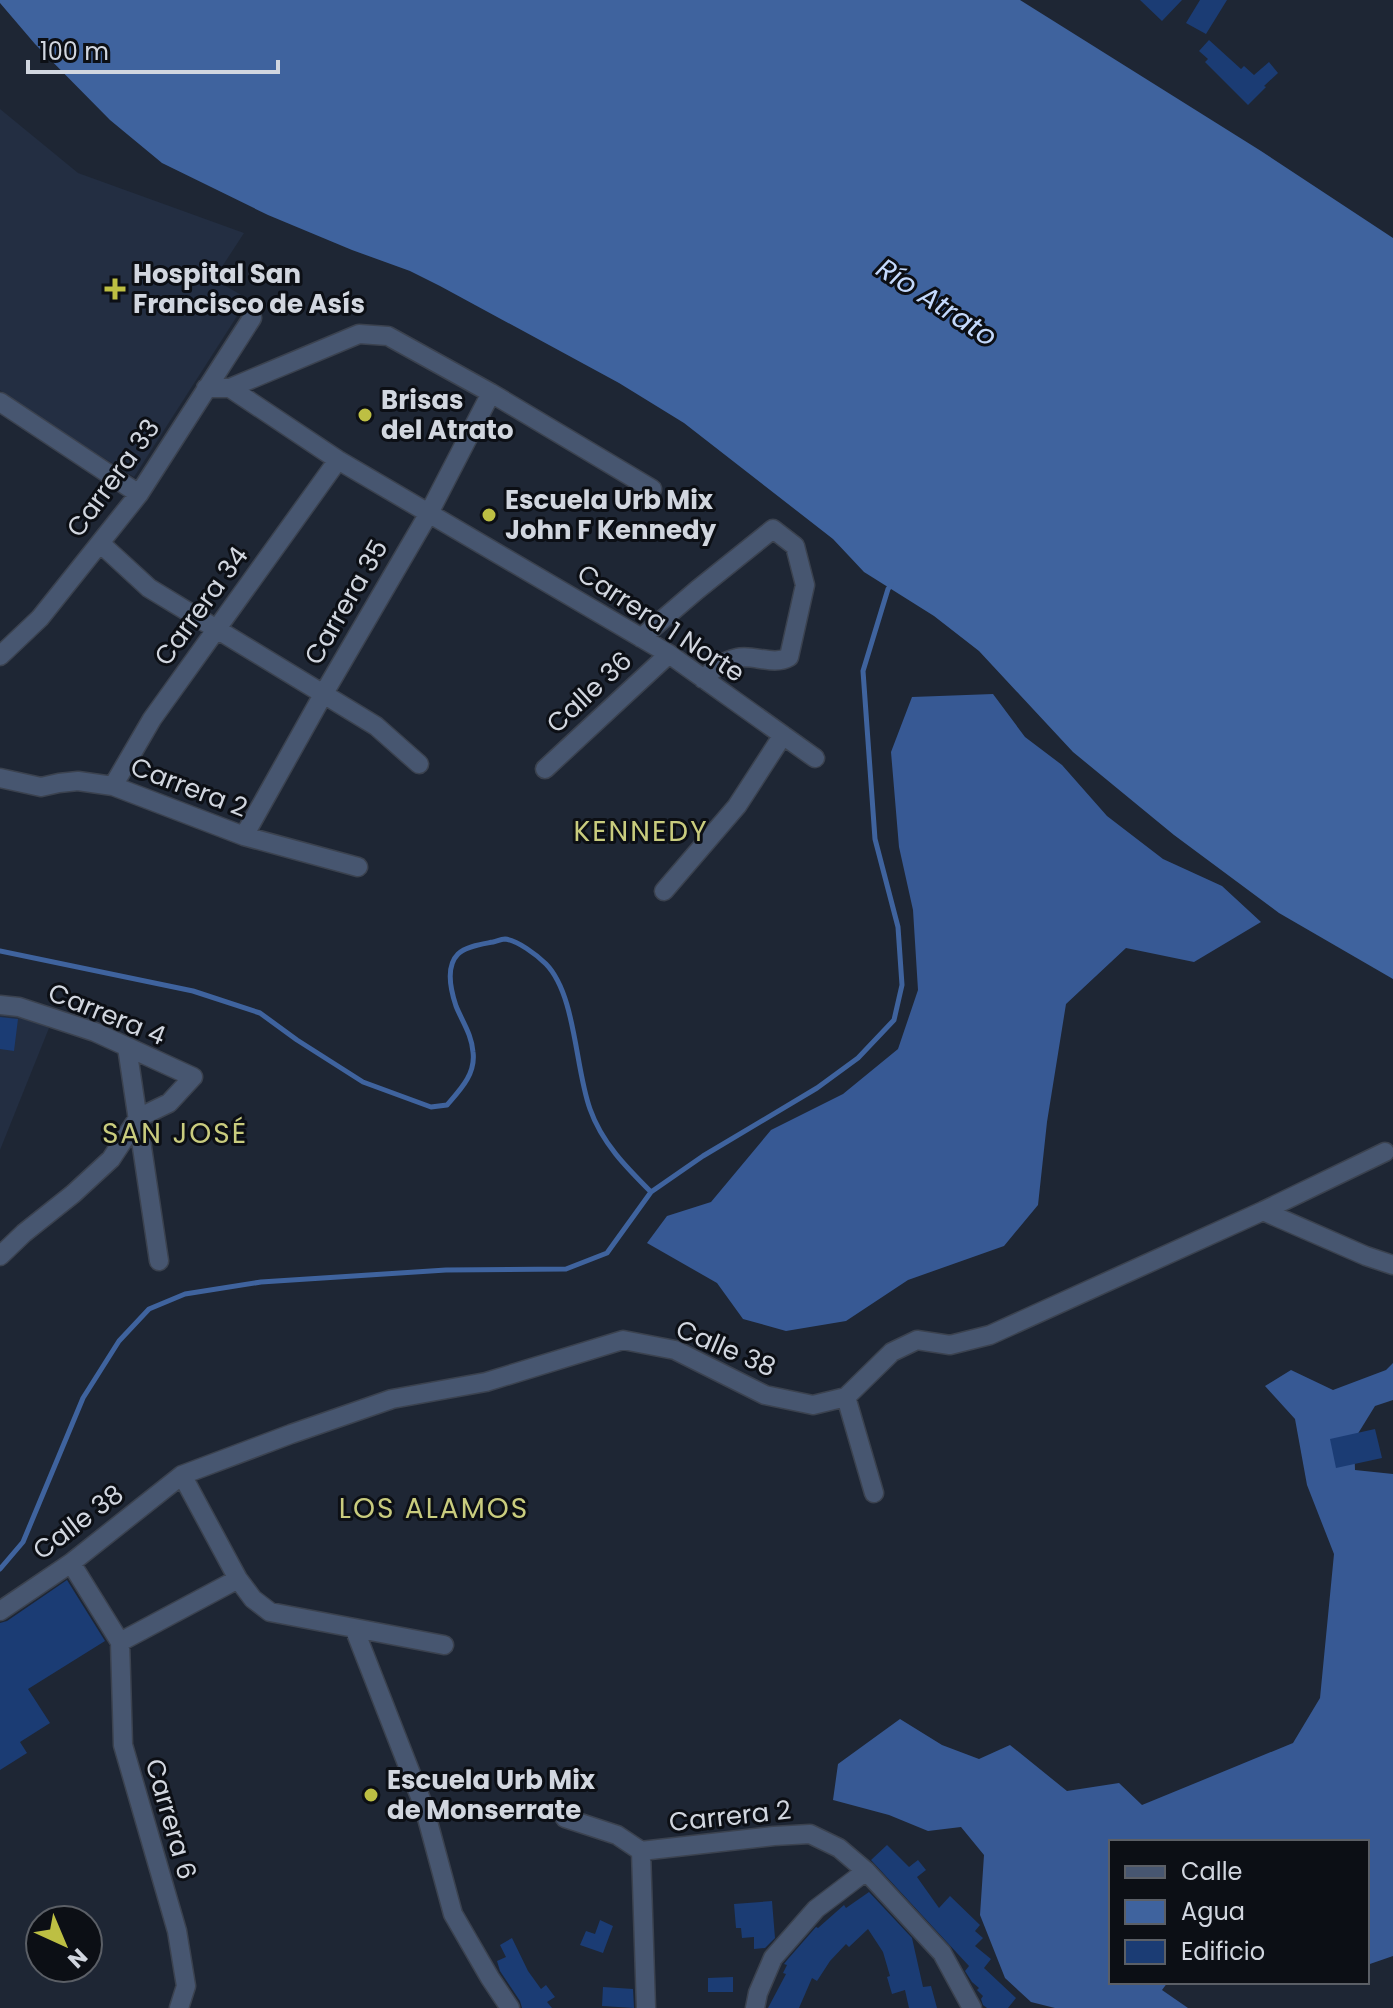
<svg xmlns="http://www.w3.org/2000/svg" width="1393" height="2008" viewBox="0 0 1393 2008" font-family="Poppins,sans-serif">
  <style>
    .built { fill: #232e42 }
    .forest { fill: #375994 }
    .water { fill: #3f639e }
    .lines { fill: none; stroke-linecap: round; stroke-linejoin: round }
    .stream { stroke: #3f639e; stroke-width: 5 }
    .building { fill: #1b3c74 }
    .street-casing { stroke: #3b424f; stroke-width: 21 }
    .street { stroke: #475670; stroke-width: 18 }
    .poi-dot { fill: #bdbf43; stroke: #0c0f15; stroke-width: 3 }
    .labels { text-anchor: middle; stroke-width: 6; stroke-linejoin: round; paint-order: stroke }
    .poi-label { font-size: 26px; font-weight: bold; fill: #d1d6df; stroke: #0c0f15; text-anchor: start }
    .street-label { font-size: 26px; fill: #d1d6df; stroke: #0c0f15 }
    .water-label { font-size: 28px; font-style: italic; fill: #c4d9fc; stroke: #0c0f15 }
    .neighbourhood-label { font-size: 28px; letter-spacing: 2px; fill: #c9cc7e; stroke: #0c0f15 }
  </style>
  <rect width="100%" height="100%" fill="#1e2634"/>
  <!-- built -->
  <path class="built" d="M0,109L78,173L244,233L214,279L248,299L134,477L10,399L0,390Z
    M0,1012L20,1014L49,1028L0,1150Z"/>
  <!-- forest -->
  <path class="forest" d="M993,694L1025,737L1062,765L1107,816L1163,859L1222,886L1261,922L1194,962L1126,948L1066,1004L1047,1122L1038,1205L1004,1246L908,1280L846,1321L786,1331L743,1319L717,1283L647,1243L667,1216L711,1202L771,1130L843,1094L898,1049L918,990L913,910L899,847L891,752L912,697Z
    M1393,1363V1400L1375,1406L1354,1440L1355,1470L1393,1474V1956L1367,1965V1842H1111V1982H1168L1162,1990L1188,2008H1055L1031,2002L1005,1978L980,1915L984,1855L961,1827L928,1831L889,1815L833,1800L838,1764L900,1719L942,1745L979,1759L1010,1745L1067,1791L1119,1783L1142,1805L1293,1743L1320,1698L1334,1554L1307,1485L1295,1419L1265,1386L1291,1370L1333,1390L1386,1370Z"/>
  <!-- water -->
  <path class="water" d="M0,0H1020L1261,151L1393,238V979L1279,913L1174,835L1073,752L979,651L934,616L864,572L833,539L684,423L619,383L440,286L410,271L352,250L268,215L162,163L110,120L35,44L0,3Z"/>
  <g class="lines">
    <!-- stream -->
    <path class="stream" d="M0,951L193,991L260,1013L297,1040L363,1082L431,1107L447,1105C460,1090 476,1074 473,1052C472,1035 462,1021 456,1006C451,991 445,967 458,954C466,946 483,944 493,942C497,941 501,939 505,939C517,940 537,955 546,964C576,995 575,1068 590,1109C602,1143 626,1167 651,1192
      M0,1569L23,1542L83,1398L119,1341L149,1309L185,1294L261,1282L446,1270L566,1269L607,1253L651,1192L703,1156L817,1088L858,1058L894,1020L902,985L898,927L875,839L863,671L888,589L891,585"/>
  </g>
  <!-- building -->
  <path class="building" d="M1140,0H1182L1162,21Z
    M1200,0H1227L1206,34L1186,23Z
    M1209,40L1241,69L1244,66L1254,75L1269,62L1278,73L1264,86L1266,87L1248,105L1205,62L1208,59L1199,51Z
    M0,1017L18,1019L14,1051L0,1049Z
    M1375,1429L1382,1458L1336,1468L1330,1439Z
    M67,1580L105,1641L28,1689L50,1723L20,1742L27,1753L0,1770V1623L7,1621Z
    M887,1845L909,1867L918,1860L926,1870L917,1877L939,1908L950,1896L980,1925L975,1931L983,1938L975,1946L991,1959L984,1968L1016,1998L1008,2008H987L983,2005L981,1999L983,1996L977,1990L979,1988L972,1982L965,1971L969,1966L871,1860Z
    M869,1892L912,1938L923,1987L931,1986L937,2008H909L905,1990L892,1994L887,1977L890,1976L883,1952L868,1929L849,1947L846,1944L830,1961L817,1981L812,1978L799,2008H768L786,1974L783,1973L787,1965L784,1964L788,1959L816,1927L818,1928L844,1905L846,1908Z
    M772,1901L775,1938L765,1948L754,1949V1937L742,1938L741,1928H736L734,1904Z
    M600,1920L613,1926L603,1953L580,1945L586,1931L595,1934Z
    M512,1938L528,1971L541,1989L546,1985L555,1997L547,2002L552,2008H522L520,2001L500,1971L497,1961L506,1957L500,1945Z
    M733,1977V1992H708V1978Z
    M603,1987L633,1989L634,2008L602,2006Z"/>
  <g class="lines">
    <!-- street casing -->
    <g class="street-casing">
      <path id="street" d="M206,388H230L359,334L388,336L491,393L652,489
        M230,388L338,460L669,654L815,758
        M0,402L139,494
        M100,543L149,588L376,726L419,764
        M641,638L697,590L773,529L795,546L805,585L789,657C774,666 753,654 737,658C723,661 714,669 703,679
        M0,656L40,618L139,494L252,318
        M545,769L669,654
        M0,778L41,787L59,783L78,781L113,786L244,836L358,867
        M113,786L152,719L338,460
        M244,836L324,693L429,513L491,393
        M664,891L737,806L783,735
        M0,1005L19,1007L95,1032L193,1077L169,1103L138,1118L111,1159L73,1194L24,1233L0,1256
        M127,1047L159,1261
        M1263,1211L1366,1256L1393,1265
        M846,1397L874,1493
        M71,1563L120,1642L123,1745L177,1931L186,1986L179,2008
        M238,1579L253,1599L270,1612L444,1645
        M0,1611L71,1563L182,1475L291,1434L392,1399L486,1382L623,1340L675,1350L765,1395L813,1405L846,1397L892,1352L917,1340L950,1345L990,1335L1263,1211L1385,1152
        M354,1628L424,1807L453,1914L490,1978L510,2008
        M120,1642L238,1579L182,1475
        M565,1818L617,1835L641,1851L774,1836L810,1834L839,1848L866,1871L942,1953L972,2008
        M641,1851L646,2008
        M755,2008L758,1993L773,1958L816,1909L866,1871"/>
    </g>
    <!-- street -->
    <use href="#street" class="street"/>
  </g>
  <!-- markers -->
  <g class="poi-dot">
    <path d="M111 277h8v8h8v8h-8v8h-8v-8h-8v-8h8z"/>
    <circle cx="365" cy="415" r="8"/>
    <circle cx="489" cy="515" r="8"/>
    <circle cx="371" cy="1795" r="8"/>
  </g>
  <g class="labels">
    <!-- poi labels -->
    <g class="poi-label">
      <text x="133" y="283">Hospital San<tspan x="133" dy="30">Francisco de Asís</tspan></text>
      <text x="381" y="409">Brisas<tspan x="381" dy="30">del Atrato</tspan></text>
      <text x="505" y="509">Escuela Urb Mix<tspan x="505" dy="30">John F Kennedy</tspan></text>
      <text x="387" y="1789">Escuela Urb Mix<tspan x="387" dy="30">de Monserrate</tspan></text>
    </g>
    <!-- street labels -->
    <g class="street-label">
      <text transform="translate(113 478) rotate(-54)" y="9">Carrera 33</text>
      <text transform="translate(346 602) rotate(-60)" y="9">Carrera 35</text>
      <text transform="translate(201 606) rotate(-54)" y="9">Carrera 34</text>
      <text transform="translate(661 623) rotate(33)" y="9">Carrera 1 Norte</text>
      <text transform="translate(589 692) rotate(-43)" y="9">Calle 36</text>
      <text transform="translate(189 787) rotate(21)" y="9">Carrera 2</text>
      <text transform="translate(107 1014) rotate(22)" y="9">Carrera 4</text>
      <text transform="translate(726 1348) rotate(23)" y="9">Calle 38</text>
      <text transform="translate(78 1522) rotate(-37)" y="9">Calle 38</text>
      <text transform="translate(730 1816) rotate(-6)" y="9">Carrera 2</text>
      <text transform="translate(171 1819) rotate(74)" y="9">Carrera 6</text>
    </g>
    <!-- water labels -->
    <g class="water-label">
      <text transform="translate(937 302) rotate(33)" y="10">Río Atrato</text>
    </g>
    <!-- neighbourhood labels -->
    <g class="neighbourhood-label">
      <text x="641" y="841">KENNEDY</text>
      <text x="175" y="1143">SAN JOSÉ</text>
      <text x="434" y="1518">LOS ALAMOS</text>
    </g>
  </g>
  <!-- legend -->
  <rect x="1109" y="1840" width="260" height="144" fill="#0c0f15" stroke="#5b5f66" stroke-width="2"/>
  <rect x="1125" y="1866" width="40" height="12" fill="#475670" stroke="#5b5f66" stroke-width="2"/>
  <text x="1181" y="1880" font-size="24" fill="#d1d6df">Calle</text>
  <rect x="1125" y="1900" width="40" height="24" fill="#3f639e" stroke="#5b5f66" stroke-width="2"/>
  <text x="1181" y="1920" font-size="24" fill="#d1d6df">Agua</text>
  <rect x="1125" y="1940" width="40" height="24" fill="#1b3c74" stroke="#5b5f66" stroke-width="2"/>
  <text x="1181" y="1960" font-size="24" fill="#d1d6df">Edificio</text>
  <!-- north arrow -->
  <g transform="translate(64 1944) rotate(136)"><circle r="38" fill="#0c0f15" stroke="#5b5f66" stroke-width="2"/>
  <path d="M0-6L14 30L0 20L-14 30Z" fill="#bdbf43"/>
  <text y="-12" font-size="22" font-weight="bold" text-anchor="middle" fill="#d1d6df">N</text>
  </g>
  <!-- scale -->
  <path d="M28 60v12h250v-12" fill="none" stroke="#d1d6df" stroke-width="4"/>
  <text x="40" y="60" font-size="24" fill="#d1d6df" stroke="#0c0f15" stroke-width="6" paint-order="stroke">100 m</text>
</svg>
